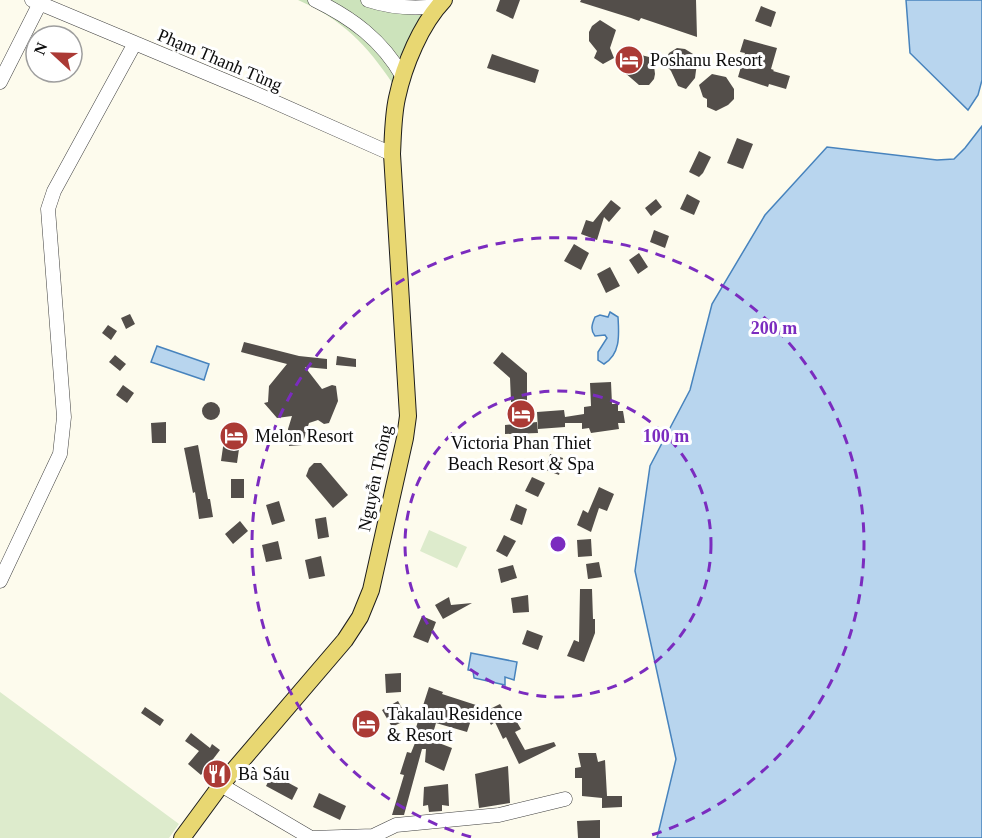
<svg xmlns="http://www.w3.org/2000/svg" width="982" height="838" viewBox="0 0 982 838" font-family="'Times New Roman',serif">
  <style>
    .green { fill: #cce3bb }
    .pitch { fill: #ddebcc }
    .water { fill: #b8d5ee; stroke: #4783bd; stroke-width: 1.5 }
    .building { fill: #534e4a }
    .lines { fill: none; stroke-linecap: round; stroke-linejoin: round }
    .minor-casing { stroke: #3f3f3f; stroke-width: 15 }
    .major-casing { stroke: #1d1d1d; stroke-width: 18 }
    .minor { stroke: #fff; stroke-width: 14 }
    .major { stroke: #e8d772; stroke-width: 16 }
    .ring { fill: none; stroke: #7b2cbf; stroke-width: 3; stroke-dasharray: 10 8 }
    .labels { text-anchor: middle; stroke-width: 6; stroke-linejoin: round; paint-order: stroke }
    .street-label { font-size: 18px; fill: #0c0c0c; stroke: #fff }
    .poi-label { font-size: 18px; fill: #0c0c0c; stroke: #fff; text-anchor: start }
    .centre { fill: #7b2cbf; stroke: #fff; stroke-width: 3 }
    .ring-label { font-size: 18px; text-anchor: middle; font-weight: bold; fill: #7b2cbf; stroke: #fff; stroke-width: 6; stroke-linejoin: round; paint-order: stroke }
  </style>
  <rect width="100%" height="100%" fill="#fdfbed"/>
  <!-- green -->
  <path class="green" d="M298,0H437L399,58L393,84C367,45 342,19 298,0Z"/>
  <!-- pitch -->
  <path class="pitch" d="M429,530L467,547L457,568L420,551Z
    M0,692L179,824L169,838H0Z"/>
  <!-- water -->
  <path class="water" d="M906,0H982V80L978,95L968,110L910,53Z
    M982,126V838H657L676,759L635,571L650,466L690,390L712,304L765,215L827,147L937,160L954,159L965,148Z
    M610,312L618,317C619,334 621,354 604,364L598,360V352L607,338L605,335L595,336C590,330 592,324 595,317L600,315L608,317Z
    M157,346L209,364L204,380L151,362Z
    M471,653L517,662L514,680L505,677V685L474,678L473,671L468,670Z"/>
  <!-- building -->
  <path class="building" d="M500,0H520L513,19L496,11Z
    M581,0H696L697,37L641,18L639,21L631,18L580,2Z
    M761,6L776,12L771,27L755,21Z
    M600,20L616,30L610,48L614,58L603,64L594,58L597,51L589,41V32L592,26Z
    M744,39L777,48L771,69L774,70L773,71L790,76L786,89L769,84L768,87L738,77L745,53L740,52Z
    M677,48L685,49L693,54L697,63L695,78L686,89L678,86L671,71L664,63L669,53Z
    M492,54L539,70L535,83L487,68Z
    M641,55L653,58L655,74L654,79L649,85H639L624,72L632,57Z
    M712,74L726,77L734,89V99L728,105L716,111L707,107V99L703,97L699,85Z
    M737,138L753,144L743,169L727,163Z
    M699,151L711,157L703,173L699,177L689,172Z
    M687,194L700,201L694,215L680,209Z
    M656,199L662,207L651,216L645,208Z
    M611,200L621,208L609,222L604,217L597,240L581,234L586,220L593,222Z
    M654,230L669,236L665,248L650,242Z
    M574,244L589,253L581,270L564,261Z
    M639,253L648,267L638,274L629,260Z
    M610,267L620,286L606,293L597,274Z
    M130,314L135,324L126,329L121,318Z
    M108,325L117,331L111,340L102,333Z
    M244,342L299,356L327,359V369L305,367L322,389L332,385L336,386L338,401L329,423L324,424L318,420L309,423L302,445L289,446L288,429L292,416L277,418L264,403L268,402L269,386L287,364L241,352Z
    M502,352L527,373V401L511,402L510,378L493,363Z
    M115,355L126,364L120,371L109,362Z
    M337,356L356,359V367L336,365Z
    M611,382L612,404H618V411H623L625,423H618L619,429L591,433L589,428L582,429V423H565V427L538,429L537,412L564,410L565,417L584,414V407L591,406L590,383Z
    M123,385L134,393L127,403L116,395Z
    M202 411a9 9 0 1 1 18 0a9 9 0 1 1-18 0Z
    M166,422V443H152L151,423Z
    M537,422L538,433L505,434V425Z
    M224,440L240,442L237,463L221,461Z
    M198,445L208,499H210L213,517L199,519L195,492L193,493L184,448Z
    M550,454L563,458L559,475L546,470Z
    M314,463H321L348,495L333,508L306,476L309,468Z
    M532,477L545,483L538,497L525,491Z
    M231,479H244V498H231Z
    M599,487L614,494L607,511L599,508L591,532L577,525L583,510L588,513Z
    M279,501L285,521L272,525L266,505Z
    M516,504L527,509L522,525L510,520Z
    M326,517L329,537L318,539L315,519Z
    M240,521L248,531L233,544L225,534Z
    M504,535L516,541L507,557L496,551Z
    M591,539L592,556L578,557L577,540Z
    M278,541L282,559L266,562L262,545Z
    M321,556L325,576L309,579L305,560Z
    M599,562L602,577L588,579L586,564Z
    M513,565L517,578L501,583L498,569Z
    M580,589H592L593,619H595V633L584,662L567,656L574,640L579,642Z
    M528,595L529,612L513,613L511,598Z
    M449,597L451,605L472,603L443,619L435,605Z
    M422,616L436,622L428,643L413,637Z
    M527,630L543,636L538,650L522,644Z
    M401,673V692L386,693L385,674Z
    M429,687L443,692L442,694L476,705L467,732L436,723L431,740L452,748L444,771L425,762L426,749H422L404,815H392L404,775L400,774L407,752L411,753L417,738L413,737Z
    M398,701L408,719L392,727L382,710Z
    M500,704L510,720L514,717L521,729L515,732L525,750L554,742L556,746L519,764L506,737L503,739L495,722L491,725L484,712Z
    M145,707L164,720L160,726L141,713Z
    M191,733L210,748L212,744L220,750L201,775L188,764L199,751L185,741Z
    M578,753H596L598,762L605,760L607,796H622V807L602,808V798L582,796V778H575V768L581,767Z
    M508,766L510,803L479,808L475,774Z
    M272,774L298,788L292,800L266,786Z
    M448,784L449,806L442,805V811L429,812L428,805L423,806L424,787Z
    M319,793L346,806L340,820L313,807Z
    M600,820V838H578L577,821Z"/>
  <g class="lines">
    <!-- minor casing -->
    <g class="minor-casing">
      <path id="minor" d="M32,0L252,92L392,154
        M315,0C352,18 382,40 403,77
        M368,0C392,8 413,9 438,6
        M0,82L40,3
        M0,581L60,454L64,417L48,209L54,191L135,43
        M221,785L311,838
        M311,838L373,836L396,825L499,815L565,799"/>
    </g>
    <!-- major casing -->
    <g class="major-casing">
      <path id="major" d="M182,838L221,785L345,640L360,617L371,590L405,438L408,416L392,154C393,135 393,116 397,98C404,65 421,24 444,0"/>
    </g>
    <!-- minor -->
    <use href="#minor" class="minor"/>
    <!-- major -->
    <use href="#major" class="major"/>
  </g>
  <!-- distance rings -->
  <g class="ring">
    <circle cx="558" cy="544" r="153"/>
    <path d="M471 837A306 306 0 1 1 645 837"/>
  </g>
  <!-- icons -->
  <defs>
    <g id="hotel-disc" transform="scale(1.5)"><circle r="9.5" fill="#ab3a35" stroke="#fff"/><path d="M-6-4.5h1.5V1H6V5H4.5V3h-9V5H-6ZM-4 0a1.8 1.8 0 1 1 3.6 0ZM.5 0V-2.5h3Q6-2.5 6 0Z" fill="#fff"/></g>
    <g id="restaurant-disc" transform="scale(1.5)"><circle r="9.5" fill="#ab3a35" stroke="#fff"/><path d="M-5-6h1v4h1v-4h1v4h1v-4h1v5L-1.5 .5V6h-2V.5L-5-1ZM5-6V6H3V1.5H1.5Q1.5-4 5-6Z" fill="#fff"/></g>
  </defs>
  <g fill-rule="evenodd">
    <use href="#hotel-disc" x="629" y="60"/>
    <use href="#hotel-disc" x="521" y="414"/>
    <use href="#hotel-disc" x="234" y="436"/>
    <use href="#hotel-disc" x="366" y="724"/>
    <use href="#restaurant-disc" x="217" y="774"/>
  </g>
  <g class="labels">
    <!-- street labels -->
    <g class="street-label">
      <text transform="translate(220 60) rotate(23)" y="6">Phạm Thanh Tùng</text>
      <text transform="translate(375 478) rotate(-78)" y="6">Nguyễn Thông</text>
    </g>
    <!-- poi labels -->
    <g class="poi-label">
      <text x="650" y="66">Poshanu Resort</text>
      <text x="255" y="442">Melon Resort</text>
      <text x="521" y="449" text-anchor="middle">Victoria Phan Thiet<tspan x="521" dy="21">Beach Resort &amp; Spa</tspan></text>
      <text x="387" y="720">Takalau Residence<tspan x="387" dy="21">&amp; Resort</tspan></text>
      <text x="238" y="780">Bà Sáu</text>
    </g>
  </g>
  <circle cx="558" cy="544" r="9" class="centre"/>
  <g class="ring-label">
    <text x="774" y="334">200 m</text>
    <text x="666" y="442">100 m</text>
  </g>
  <!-- north arrow -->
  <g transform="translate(54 54) rotate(292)"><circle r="28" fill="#ffffff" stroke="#9e9e9e" stroke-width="1.5"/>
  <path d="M0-4.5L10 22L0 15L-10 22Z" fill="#ab3a35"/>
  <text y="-9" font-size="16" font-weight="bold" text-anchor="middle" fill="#0c0c0c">N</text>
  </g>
</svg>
